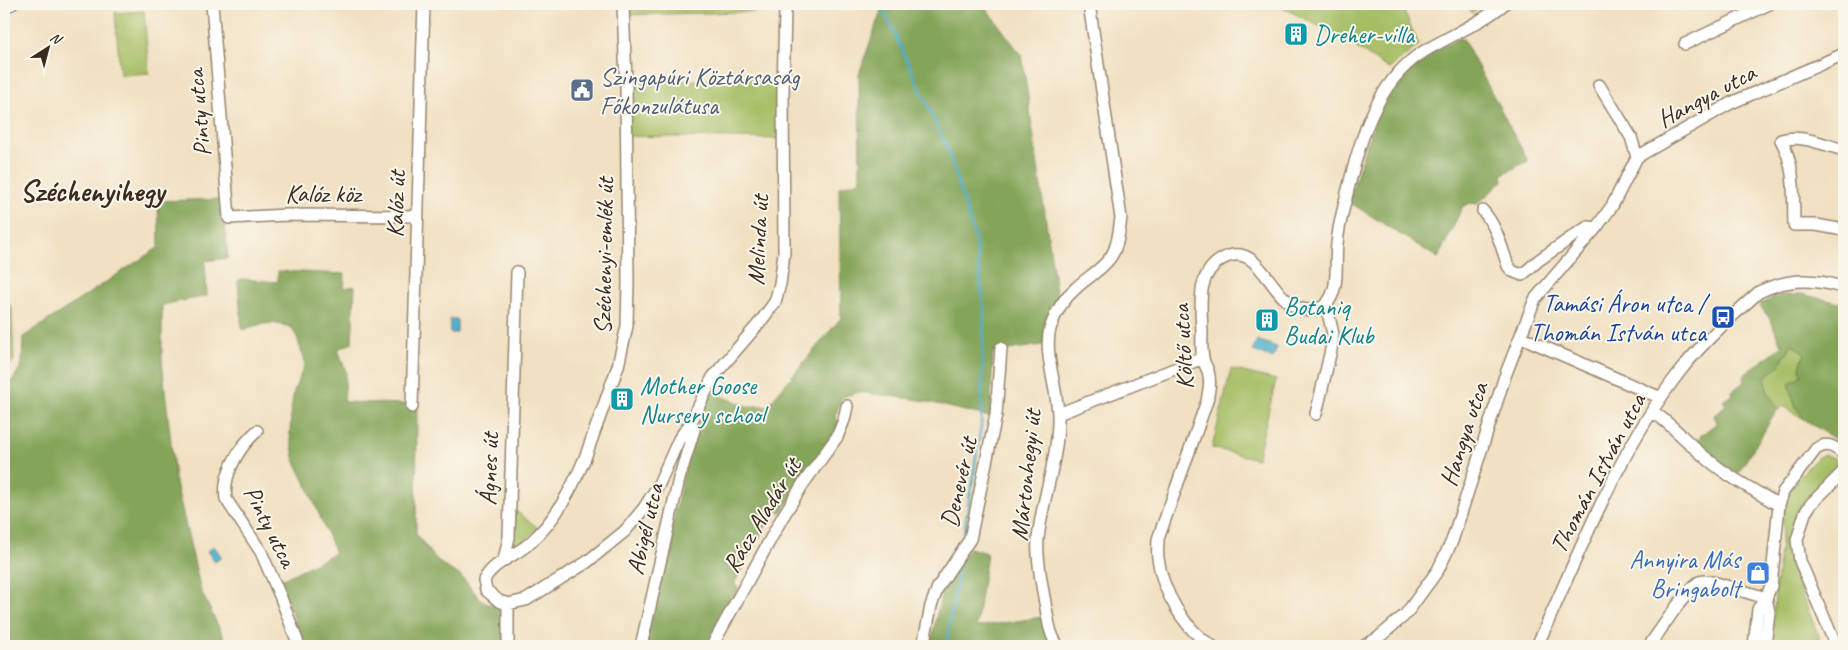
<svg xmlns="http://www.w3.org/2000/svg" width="1848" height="650" viewBox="0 0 1848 650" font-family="Caveat,sans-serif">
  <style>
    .green { fill: #a5bd63; stroke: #707440 }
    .forest { fill: #84a459; stroke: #60673c }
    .water { fill: #4baeca; stroke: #436c74 }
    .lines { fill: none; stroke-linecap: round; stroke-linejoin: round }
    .stream { stroke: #4baeca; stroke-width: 2.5 }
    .minor-casing { stroke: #968570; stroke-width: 14 }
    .minor { stroke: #fff; stroke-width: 11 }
    .labels { text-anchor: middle; stroke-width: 4; stroke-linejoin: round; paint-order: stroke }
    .culture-label { font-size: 25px; fill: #0d838f; stroke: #fbf7ec; text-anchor: start }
    .service-label { font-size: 25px; fill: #4e5e75; stroke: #fbf7ec; text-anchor: start }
    .street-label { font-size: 25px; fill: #3b2a1e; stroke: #fbf7ec }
    .transit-label { font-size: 25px; fill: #164399; stroke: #fbf7ec; text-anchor: end }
    .shop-label { font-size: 25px; fill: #366cbe; stroke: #fbf7ec; text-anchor: end }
    .district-label { font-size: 30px; font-weight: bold; fill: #3b2a1e; stroke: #fbf7ec }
  </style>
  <rect width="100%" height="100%" fill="#fbf7ec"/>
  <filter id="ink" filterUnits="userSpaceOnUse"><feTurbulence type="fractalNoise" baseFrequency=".02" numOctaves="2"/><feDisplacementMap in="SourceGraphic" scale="10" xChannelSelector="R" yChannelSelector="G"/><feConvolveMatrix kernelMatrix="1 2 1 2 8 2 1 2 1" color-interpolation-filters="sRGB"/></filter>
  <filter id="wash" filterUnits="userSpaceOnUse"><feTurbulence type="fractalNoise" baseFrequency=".0096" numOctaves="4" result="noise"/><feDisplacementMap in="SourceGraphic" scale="20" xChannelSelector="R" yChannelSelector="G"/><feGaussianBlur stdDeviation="1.12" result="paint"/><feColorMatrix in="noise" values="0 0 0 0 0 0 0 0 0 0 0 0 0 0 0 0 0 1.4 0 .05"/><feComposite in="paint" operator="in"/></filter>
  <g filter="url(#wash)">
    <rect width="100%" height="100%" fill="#f1e0c1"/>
    <!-- green -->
    <path class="green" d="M623,4H783L785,11L624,15Z
      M1276,4H1403L1401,5L1419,45L1389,69L1340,37Z
      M1467,4H1488L1472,13Z
      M144,11L149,73L120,75L115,13Z
      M783,78L782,139L627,136L626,82Z
      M4,304H9L12,308L14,361L4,371Z
      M1792,344L1805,353L1800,367L1801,376L1789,383L1795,405L1804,419L1783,406L1778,410L1767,390L1765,377L1779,366Z
      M1231,369L1276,380L1257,459L1212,448Z
      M1826,455L1834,458L1837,463L1835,468C1821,483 1801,499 1795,519C1782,558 1805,603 1820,638L1797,646H1771L1776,583L1783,527V503L1792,484L1818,457Z
      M516,511L538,528L514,550L511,549L512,516Z"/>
    <!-- forest -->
    <path class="forest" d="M877,4H983L1022,56L1057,298L1043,345L993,352L990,417L920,400L859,392L842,397L835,416L839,422L836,430L781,513L775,509L734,584L739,588L707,646H645L693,433L711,392L747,406H767L841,318L839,187L860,181L859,74L881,11Z
      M1462,37L1528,161L1506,172L1502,176L1503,181L1477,204L1470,203L1463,206L1438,258L1349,202C1363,156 1374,104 1409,69C1423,54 1444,46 1462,37Z
      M223,199L228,258L205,261L207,296L162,305V361L175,479L201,591L228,646H4V382L13,380L22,364L23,337L159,247L158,201Z
      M278,271L345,274L344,288L355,286L352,343L338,349L346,372L344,402L406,404L408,409H417L416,534L431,553L445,567L461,576L480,599L500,610L503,619L504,646H305L279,581L335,553L309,490L295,462L290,435L291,410L294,391L305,364L297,337L291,327C270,321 262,323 242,330L238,281L242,279L278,282Z
      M1801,294L1844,304V445L1804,419L1796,407L1789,383L1801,376L1800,367L1805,353L1792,344L1779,366L1765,377L1767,390L1778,410C1770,418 1770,422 1765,430C1756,445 1746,460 1737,475L1703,449L1696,440L1701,435L1717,423L1714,415L1726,405L1723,401L1733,394L1732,391L1744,382L1743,376L1784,344L1780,343L1771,320L1759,305L1781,295H1793L1794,296Z
      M969,548L987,553L976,627L1043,617L1052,646H930L942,592L954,571Z"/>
    <!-- water -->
    <path class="water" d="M450,319H457V333H450Z
      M1257,340L1277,347L1273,358L1253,351Z
      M214,546L222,557L215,562L207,551Z"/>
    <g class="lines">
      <!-- stream -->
      <path class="stream" d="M881,4L948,150L975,238L984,309L981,426L964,532
        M946,646L959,569"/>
    </g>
  </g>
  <g filter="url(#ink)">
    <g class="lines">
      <!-- minor casing -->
      <g class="minor-casing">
        <path id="minor" d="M212,4L229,218L287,215L417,216
          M623,4L626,82L628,282L627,326L618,366L585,458C572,488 556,520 531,542C516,556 494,561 484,580L486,590L499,601L508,604L526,600L587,562L625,531L644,508L658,486L679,439L690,424L713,377L761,321L775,302L780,284L784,253L783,92L785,11L783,4
          M4,7L12,4
          M1685,44L1769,4
          M1599,85L1631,137L1637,157
          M1844,150C1824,145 1802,134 1781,140C1796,168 1793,193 1794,225H1816L1844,230
          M1483,211C1497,227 1501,246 1508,266L1512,271L1522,275L1539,260L1578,233L1588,227L1596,228
          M1521,337L1661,398
          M412,407L424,4
          M1653,412C1672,424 1687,443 1705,457C1727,476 1753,490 1779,505
          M1058,414L1203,358
          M1316,414L1331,350L1333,334L1326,304
          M257,431C240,446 222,474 226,499L261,552L281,598L299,646
          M504,560L509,537L517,272
          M508,604V646
          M641,646L679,479L694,430L690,424
          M712,646L782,518L803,484L837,437L844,420L847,406
          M923,646L931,606L938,587L970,539L996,415L1001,348
          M1058,646C1049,634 1048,618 1045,603C1042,586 1036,556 1038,539C1042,498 1059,458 1058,416C1058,389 1042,351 1051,326C1056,311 1064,298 1076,288C1088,277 1100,271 1110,258C1118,247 1119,231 1121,218L1089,4
          M1212,646C1184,629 1162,591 1158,558C1157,552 1158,545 1158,539L1207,401C1209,391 1211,381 1208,371C1206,366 1203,362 1203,357C1201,349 1202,339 1202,331C1201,305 1196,274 1222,259C1264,236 1270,312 1311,310C1319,310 1326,306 1330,299C1339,284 1335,261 1337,244C1338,231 1341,218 1344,206C1357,152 1372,84 1423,52C1449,36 1480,24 1504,4
          M1364,646L1378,638L1406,614L1438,570L1452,541L1505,376L1535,299L1596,228L1612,206L1637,157L1731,103L1844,54
          M1537,646C1580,552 1617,452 1681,370C1704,341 1732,316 1759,292C1787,278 1815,278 1844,288
          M1649,646L1677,606L1694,586L1699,582L1705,581L1716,583L1766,598L1758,609L1754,646
          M1765,646L1769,612L1766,598L1771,586L1779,505L1783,492L1816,449C1828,441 1834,447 1844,454
          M1836,646L1800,561L1797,540L1805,513L1811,504L1844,471"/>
      </g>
      <!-- minor -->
      <use href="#minor" class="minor"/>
    </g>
  </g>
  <!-- icons -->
  <defs>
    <g id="building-square" transform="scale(1.25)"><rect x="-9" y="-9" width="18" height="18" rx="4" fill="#0f9aa8" stroke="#fbf7ec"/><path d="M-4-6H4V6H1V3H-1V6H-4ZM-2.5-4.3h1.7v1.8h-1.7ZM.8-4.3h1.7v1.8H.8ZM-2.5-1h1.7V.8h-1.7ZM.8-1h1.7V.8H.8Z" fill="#fff"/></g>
    <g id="civic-square" transform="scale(1.25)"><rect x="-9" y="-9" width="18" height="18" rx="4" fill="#5c6f8a" stroke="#fbf7ec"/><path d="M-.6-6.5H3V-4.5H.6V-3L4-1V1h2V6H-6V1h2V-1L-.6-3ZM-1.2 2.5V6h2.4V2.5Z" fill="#fff"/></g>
    <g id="bus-square" transform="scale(1.25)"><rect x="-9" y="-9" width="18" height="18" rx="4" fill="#1a4fb4" stroke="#fbf7ec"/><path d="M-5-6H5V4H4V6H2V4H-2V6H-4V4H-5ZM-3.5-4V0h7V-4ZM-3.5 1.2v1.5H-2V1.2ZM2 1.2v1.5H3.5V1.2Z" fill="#fff"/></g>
    <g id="shop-square" transform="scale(1.25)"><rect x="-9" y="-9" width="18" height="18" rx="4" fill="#3f7fe0" stroke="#fbf7ec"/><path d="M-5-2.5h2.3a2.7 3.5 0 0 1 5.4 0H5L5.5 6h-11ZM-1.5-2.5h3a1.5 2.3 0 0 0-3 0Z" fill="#fff"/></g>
  </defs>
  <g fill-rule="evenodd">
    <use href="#building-square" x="1296" y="34"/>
    <use href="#civic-square" x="582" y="90"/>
    <use href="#bus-square" x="1723" y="317"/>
    <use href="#building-square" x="1267" y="320"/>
    <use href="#building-square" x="622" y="399"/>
    <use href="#shop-square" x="1758" y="573"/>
  </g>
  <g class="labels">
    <!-- culture labels -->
    <g class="culture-label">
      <text x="1314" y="43">Dreher-villa</text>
      <text x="1284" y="315">Botaniq<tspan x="1284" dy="29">Budai Klub</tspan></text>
      <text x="640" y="394">Mother Goose<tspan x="640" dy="29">Nursery school</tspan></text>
    </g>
    <!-- service labels -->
    <g class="service-label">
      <text x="600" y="85">Szingapúri Köztársaság<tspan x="600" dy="29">Főkonzulátusa</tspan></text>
    </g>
    <!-- street labels -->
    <g class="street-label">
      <text transform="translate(1706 95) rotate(-28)" y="9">Hangya utca</text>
      <text transform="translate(198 113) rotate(-95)" y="9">Pinty utca</text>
      <text x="323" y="202">Kalóz köz</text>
      <text transform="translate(395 204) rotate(-88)" y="9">Kalóz út</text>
      <text transform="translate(757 240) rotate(-87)" y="9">Melinda út</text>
      <text transform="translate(603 256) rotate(-89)" y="9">Széchenyi-emlék út</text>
      <text transform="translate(1182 347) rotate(-93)" y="9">Költő utca</text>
      <text transform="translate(1463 434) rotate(-72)" y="9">Hangya utca</text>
      <text transform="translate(488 469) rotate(-88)" y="9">Ágnes út</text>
      <text transform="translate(1597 473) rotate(-62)" y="9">Thomán István utca</text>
      <text transform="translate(1025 475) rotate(-84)" y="9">Mártonhegyi út</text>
      <text transform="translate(958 482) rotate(-77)" y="9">Denevér út</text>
      <text transform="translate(761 515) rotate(-59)" y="9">Rácz Aladár út</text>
      <text transform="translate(271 526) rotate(63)" y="9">Pinty utca</text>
      <text transform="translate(644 529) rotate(-77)" y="9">Abigél utca</text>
    </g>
    <!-- transit labels -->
    <g class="transit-label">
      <text x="1706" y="312">Tamási Áron utca /<tspan x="1706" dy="29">Thomán István utca</tspan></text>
    </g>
    <!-- shop labels -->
    <g class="shop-label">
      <text x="1740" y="568">Annyira Más<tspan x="1740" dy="29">Bringabolt</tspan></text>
    </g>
    <!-- district labels -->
    <g class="district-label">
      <text x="92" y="201">Széchenyihegy</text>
    </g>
  </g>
  <!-- margin -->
  <rect width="1848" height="650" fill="none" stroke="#fbf7ec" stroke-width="20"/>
  <!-- north arrow -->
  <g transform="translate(48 48) rotate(36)" stroke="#fbf7ec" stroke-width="4" paint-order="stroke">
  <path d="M0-4L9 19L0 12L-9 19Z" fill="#3b2a1e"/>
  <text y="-8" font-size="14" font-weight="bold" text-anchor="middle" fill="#3b2a1e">N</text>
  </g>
</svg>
